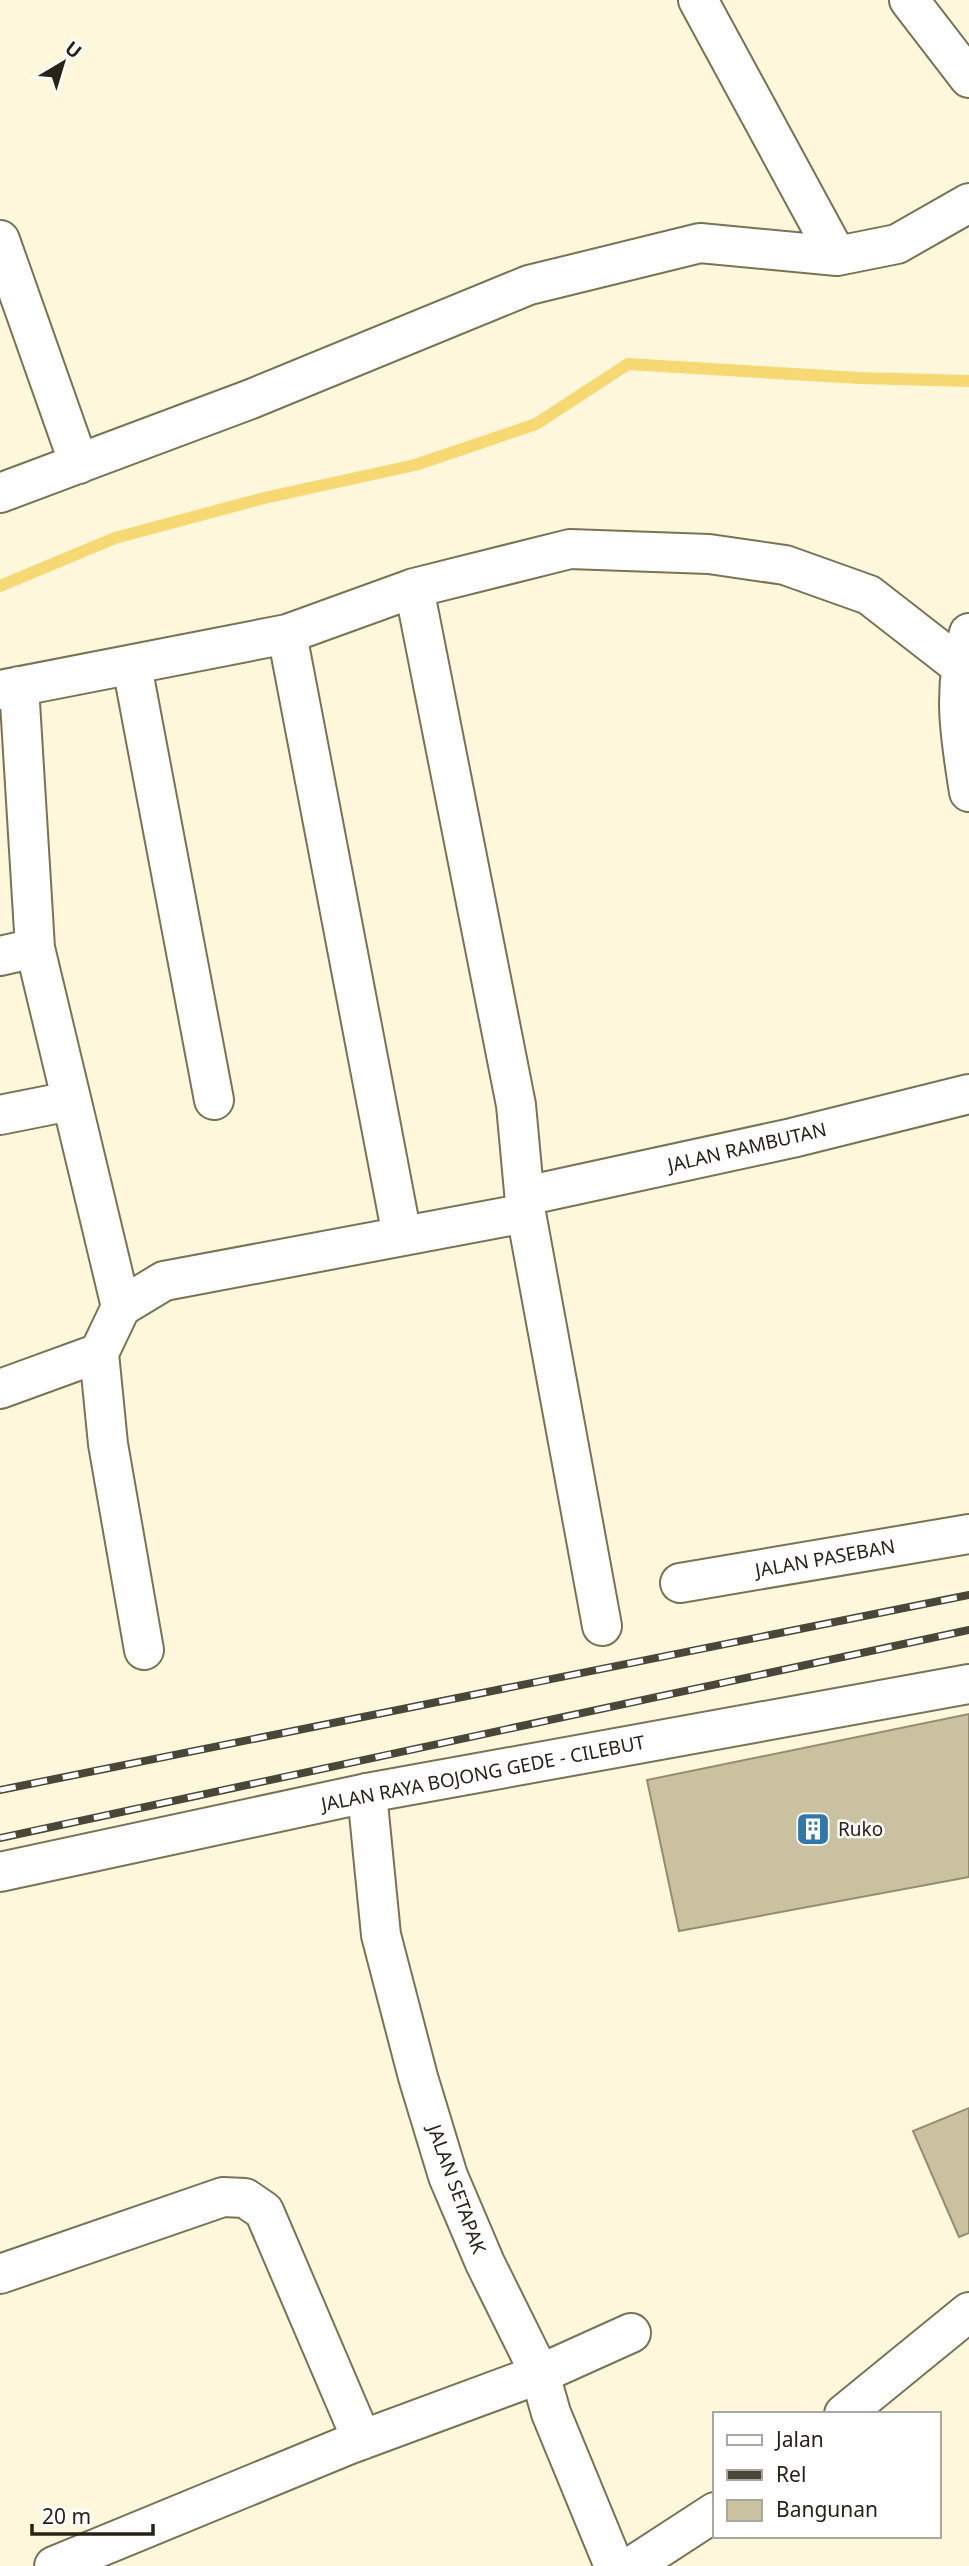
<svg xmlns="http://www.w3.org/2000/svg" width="969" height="2566" viewBox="0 0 969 2566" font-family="'Noto Sans',sans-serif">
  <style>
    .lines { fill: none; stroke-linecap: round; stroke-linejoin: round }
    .stream { stroke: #f6d972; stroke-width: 12 }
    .building { fill: #cac1a0; stroke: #968d6f; stroke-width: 2 }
    .minor-casing { stroke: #7a7254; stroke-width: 42 }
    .major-casing { stroke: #7a7254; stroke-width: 42 }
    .minor { stroke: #fff; stroke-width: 38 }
    .major { stroke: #fff; stroke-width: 38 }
    .rail-casing { stroke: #4b4738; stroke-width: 8 }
    .rail { stroke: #fff; stroke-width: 5; stroke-dasharray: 16; stroke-linecap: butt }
    .labels { text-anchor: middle; stroke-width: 5; stroke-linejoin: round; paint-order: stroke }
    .street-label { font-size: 19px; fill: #272317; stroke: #fff }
    .poi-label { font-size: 19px; fill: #272317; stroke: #fff; text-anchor: start }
  </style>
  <rect width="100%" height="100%" fill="#fff7dc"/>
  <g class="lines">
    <!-- stream -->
    <path class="stream" d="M0,586L115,538L264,498L415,465L536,424L628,364L859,378L969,381"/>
  </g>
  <!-- building -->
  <path class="building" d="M969,1714V1877L679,1931L647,1780Z
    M969,2108V2233L959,2237L913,2131Z"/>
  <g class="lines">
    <!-- minor casing -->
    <g class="minor-casing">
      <path id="minor" d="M698,0L837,256
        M909,0L969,78
        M0,240L79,464
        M0,493L251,399L529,285L700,243L837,256L897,244L969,203
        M414,588L516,1105L526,1213L602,1626
        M969,633C952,688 960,736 969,792
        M287,634L402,1236
        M132,666L214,1100
        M19,686L35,948L121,1307
        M0,690L287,634L414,588L570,549L709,554L785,565L869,595L959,665
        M0,956L35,948
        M0,1115L70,1101
        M525,1196L792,1138L969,1094
        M99,1353L108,1444L144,1650
        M0,1389L99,1353L121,1307L164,1281L526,1213
        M680,1583L969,1534
        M367,1793L381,1935L418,2077L448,2176L485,2263L540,2374L551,2413L614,2566
        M0,2274L223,2197L245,2198L264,2211L362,2440
        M844,2414L969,2312
        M54,2566L348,2445L540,2374L631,2333
        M632,2566L715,2512"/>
    </g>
    <!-- major casing -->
    <g class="major-casing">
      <path id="major" d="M0,1872L367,1793L969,1684"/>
    </g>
    <!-- minor -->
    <use href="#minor" class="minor"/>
    <!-- major -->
    <use href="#major" class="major"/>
    <!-- rail casing -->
    <g class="rail-casing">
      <path id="rail" d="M0,1790L969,1595
        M0,1838L969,1630"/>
    </g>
    <!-- rail -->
    <use href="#rail" class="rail"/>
  </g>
  <!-- icons -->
  <defs>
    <g id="building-square" transform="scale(1.75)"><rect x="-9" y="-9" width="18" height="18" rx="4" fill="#3078ac" stroke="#fff"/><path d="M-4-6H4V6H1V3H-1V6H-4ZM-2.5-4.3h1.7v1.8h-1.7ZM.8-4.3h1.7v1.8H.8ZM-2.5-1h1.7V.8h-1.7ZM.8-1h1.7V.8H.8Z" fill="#fff"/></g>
  </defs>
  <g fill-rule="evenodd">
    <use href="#building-square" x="813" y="1829"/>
  </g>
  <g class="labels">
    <!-- street labels -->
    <g class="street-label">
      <text transform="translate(747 1147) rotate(-13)" y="7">JALAN RAMBUTAN</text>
      <text transform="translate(825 1558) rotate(-10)" y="7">JALAN PASEBAN</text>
      <text transform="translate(483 1773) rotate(-11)" y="7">JALAN RAYA BOJONG GEDE - CILEBUT</text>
      <text transform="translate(457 2189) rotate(70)" y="7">JALAN SETAPAK</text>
    </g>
    <!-- poi labels -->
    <g class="poi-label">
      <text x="838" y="1836">Ruko</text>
    </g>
  </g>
  <!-- legend -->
  <rect x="713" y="2412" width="228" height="126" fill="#ffffff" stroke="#a9a7a2" stroke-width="2"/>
  <rect x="727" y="2435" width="35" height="10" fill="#ffffff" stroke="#a9a7a2" stroke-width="2"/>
  <text x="776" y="2447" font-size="21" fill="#272317">Jalan</text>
  <rect x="727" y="2470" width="35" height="10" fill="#4b4738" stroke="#a9a7a2" stroke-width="2"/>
  <text x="776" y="2482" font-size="21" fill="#272317">Rel</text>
  <rect x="727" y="2500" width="35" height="21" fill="#cac1a0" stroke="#a9a7a2" stroke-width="2"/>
  <text x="776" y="2517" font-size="21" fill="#272317">Bangunan</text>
  <!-- north arrow -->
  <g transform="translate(63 63) rotate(38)" stroke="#ffffff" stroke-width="5" paint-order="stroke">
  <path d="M0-5L12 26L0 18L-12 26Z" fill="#272317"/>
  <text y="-10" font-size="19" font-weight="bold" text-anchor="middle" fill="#272317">U</text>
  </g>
  <!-- scale -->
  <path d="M32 2524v10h121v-10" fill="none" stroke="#272317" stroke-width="3.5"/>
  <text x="42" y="2524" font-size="21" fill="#272317" stroke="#ffffff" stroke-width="5" paint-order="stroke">20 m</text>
</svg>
